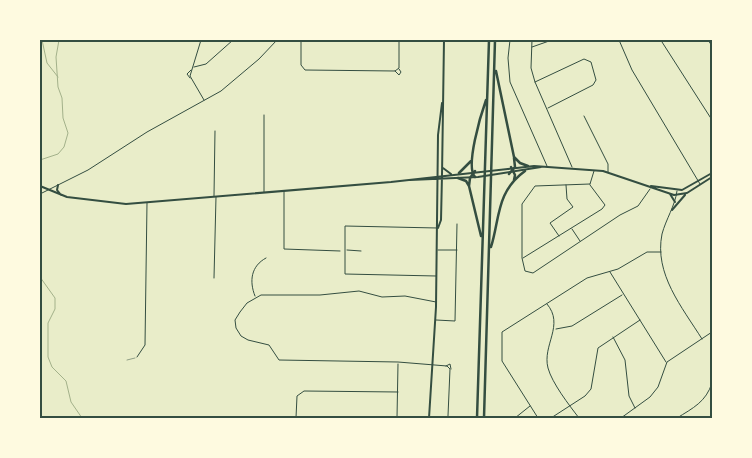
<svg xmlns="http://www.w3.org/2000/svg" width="752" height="458" viewBox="0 0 752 458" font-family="'Libre Baskerville',serif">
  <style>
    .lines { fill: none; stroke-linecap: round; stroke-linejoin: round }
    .stream { stroke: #a3b18a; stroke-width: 1 }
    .service { stroke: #344e41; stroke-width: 0.5 }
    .minor { stroke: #344e41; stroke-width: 1 }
    .tertiary { stroke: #344e41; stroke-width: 1 }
    .secondary { stroke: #344e41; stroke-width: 2 }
    .motorway { stroke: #344e41; stroke-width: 2.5 }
    .neatline { fill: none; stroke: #344e41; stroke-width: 2 }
  </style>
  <rect width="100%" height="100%" fill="#e9edc9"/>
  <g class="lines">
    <!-- stream -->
    <path class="stream" d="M42,40L47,63L58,77
      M40,160L58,154L64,147L68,133L63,118L62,98L58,87L56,57L59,40
      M40,277L55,298V309L48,323V357L52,367L66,381L71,402L82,418"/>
    <!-- service -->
    <path class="service" d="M127,360L135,358"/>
    <!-- minor -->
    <path class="minor" d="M201,40L190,76L204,100
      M301,40V65L305,70L395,71L399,68V40
      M382,40H406
      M510,40L508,58L510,82L547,166
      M532,40L531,68L535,82L572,167
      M619,40L632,70L700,184
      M708,40L712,46
      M662,42L712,120
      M532,47L552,40
      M194,67L206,64L233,40
      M395,71L399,75L401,72L399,69
      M190,78L187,74L191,70
      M535,82L584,59L591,62L596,80L593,85L548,108
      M584,116L608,164V172
      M590,184L535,186L522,204V258L525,271L533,273L620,215L638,206L650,189
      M590,184L594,171
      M284,191V249L340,251
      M677,191C675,206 666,219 662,234C654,274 682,307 702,339
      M264,192V115
      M214,196L215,131
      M572,229L580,241
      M559,236L550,223L573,207L567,199L566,185
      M347,250L361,251
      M438,250H457
      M523,258L602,209L605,205L590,185
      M610,272L666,362
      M436,276L345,274V226L437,228
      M214,278L216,197
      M255,296C249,281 251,266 266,258
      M436,302L405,296L382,297L359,291L320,295H261L247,303L240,312L235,320L236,328L241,336L248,340L269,345L279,360L398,362L447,366L450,369L448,416
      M547,304C565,325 542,345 548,368C552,383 569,405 579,418
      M436,320L455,321L457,224
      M556,329L572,326L622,295
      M613,337L625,360L629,396L635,408
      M137,357L145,345L147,203
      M446,366L450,364L451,369
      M296,418L297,396L304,391L398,392
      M397,418L398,364
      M515,418L530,406
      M538,418L502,361V332L587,278L618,269L647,252H661
      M551,418L585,396L591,389L598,348L640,320
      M621,418L650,397L658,387L667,362L712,332
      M677,418C693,408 706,402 712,383"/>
    <!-- tertiary -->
    <path class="tertiary" d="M40,194L88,170L147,132L221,91L259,59L277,40"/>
    <!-- secondary -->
    <path class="secondary" d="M443,168L451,174
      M410,180L478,177L541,167
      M58,185L57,190L61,195
      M40,186L67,197L126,204L391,182L534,166L603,171L674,195L687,193L712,177
      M651,186L682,190L712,173
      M670,194L675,202
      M672,210L685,195
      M438,228L441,220L442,175L444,40
      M429,418L436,307L438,135L442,103"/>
    <!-- motorway -->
    <path class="motorway" d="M496,71L514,157L520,163L528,166
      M511,167L515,175L514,180
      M475,171L470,178L469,186L481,236
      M459,173L471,161
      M509,174L515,167L514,158
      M475,177C465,167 481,114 486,100
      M458,178L466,181L469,186
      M491,247C500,218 496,192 525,171
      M477,418L489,40
      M484,418L495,40"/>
  </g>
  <!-- border -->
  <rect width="752" height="458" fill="none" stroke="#fefae0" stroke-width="82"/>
  <rect x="41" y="41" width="670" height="376" class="neatline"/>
</svg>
